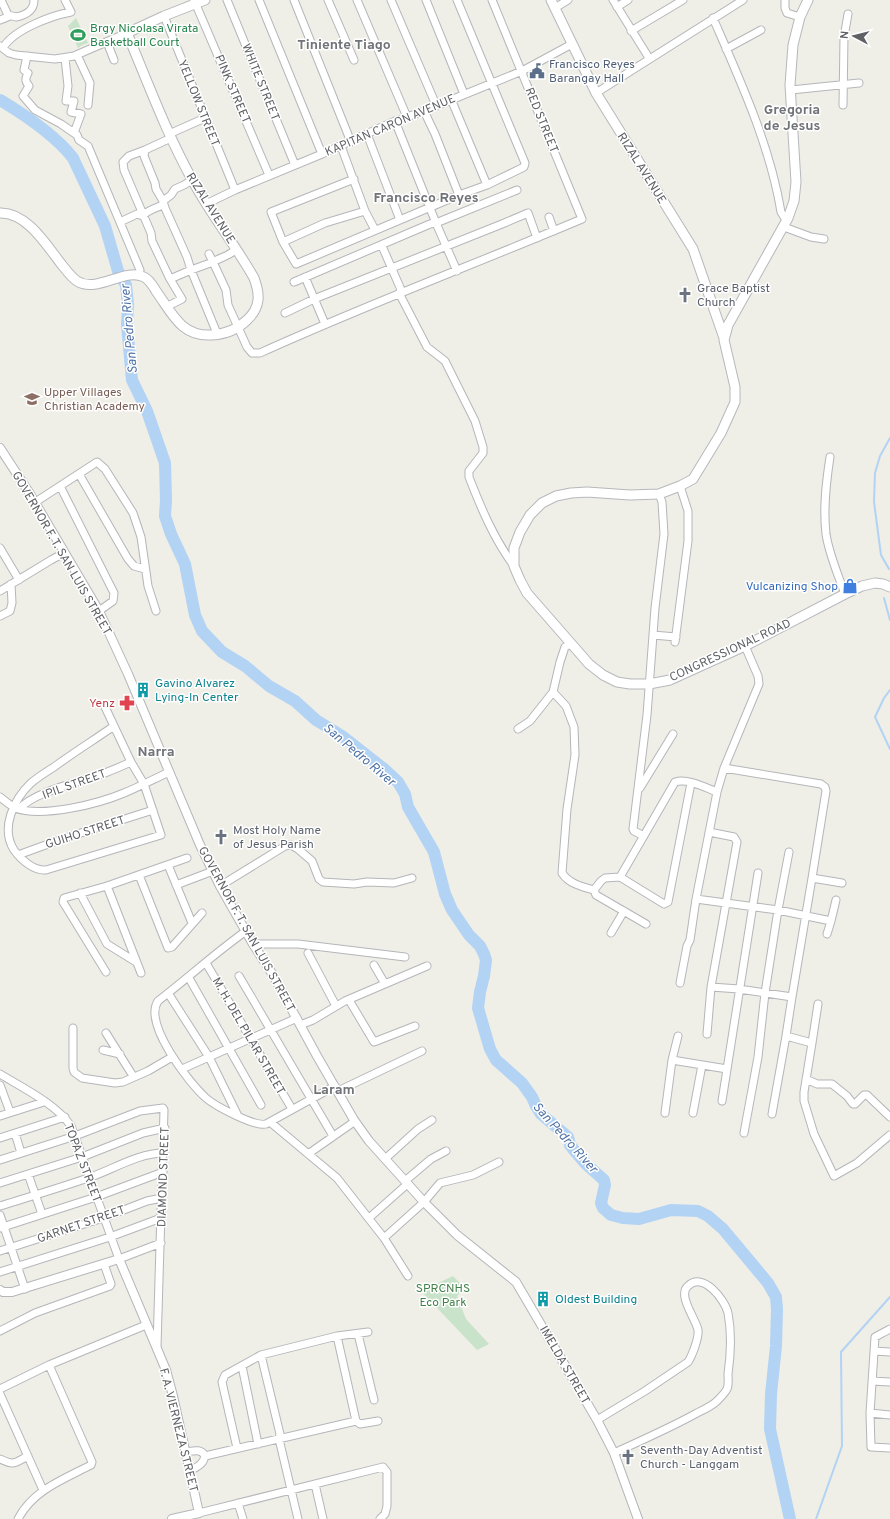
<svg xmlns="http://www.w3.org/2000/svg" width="890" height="1519" viewBox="0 0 890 1519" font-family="Overpass,sans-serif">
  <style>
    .park { fill: #c8e3c9 }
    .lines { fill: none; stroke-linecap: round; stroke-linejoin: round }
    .stream { stroke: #b2d3f4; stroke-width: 2 }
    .river { stroke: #b2d3f4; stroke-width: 12 }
    .minor-casing { stroke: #b4b6ba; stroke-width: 9 }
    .tertiary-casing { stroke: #b4b6ba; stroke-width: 10 }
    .secondary-casing { stroke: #b6b8bc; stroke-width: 11 }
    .minor { stroke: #fff; stroke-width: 7 }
    .tertiary { stroke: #fff; stroke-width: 8 }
    .secondary { stroke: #fff; stroke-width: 9 }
    .labels { text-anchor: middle; stroke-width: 3; stroke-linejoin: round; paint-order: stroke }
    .leisure-label { font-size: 12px; fill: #27864d; stroke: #fff; text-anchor: start }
    .service-label { font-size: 12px; fill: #4e5e75; stroke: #fff; text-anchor: start }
    .street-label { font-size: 12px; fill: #5f6165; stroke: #fff }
    .worship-label { font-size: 12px; fill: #5b616d; stroke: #fff; text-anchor: start }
    .education-label { font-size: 12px; fill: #785e54; stroke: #fff; text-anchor: start }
    .shop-label { font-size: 12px; fill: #366cbe; stroke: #fff; text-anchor: end }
    .culture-label { font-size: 12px; fill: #0d838f; stroke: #fff; text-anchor: start }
    .health-label { font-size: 12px; fill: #be3a42; stroke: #fff; text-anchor: end }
    .park-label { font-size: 12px; fill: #428149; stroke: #fff }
    .water-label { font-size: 13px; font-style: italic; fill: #5073a5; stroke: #fff }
    .quarter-label { font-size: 14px; font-weight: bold; fill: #707377; stroke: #fff }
  </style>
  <rect width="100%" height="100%" fill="#efeee7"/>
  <!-- park -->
  <path class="park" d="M76,18L88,43L82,45L78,48L68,26Z
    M453,1276L465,1288L457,1296L466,1319L489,1344L477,1350L421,1291Z"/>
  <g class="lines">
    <!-- stream -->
    <path class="stream" d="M889,569L881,555L874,502L875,473L880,456L890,438
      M884,598L890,620
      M890,690L884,698L875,717L890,749
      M816,1519L842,1446L841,1352L890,1297"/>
    <!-- river -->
    <path class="river" d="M0,100C25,115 55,135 73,158L105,226L118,271L126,285L128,304L127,325L132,380L147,411L165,463L166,500L165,516L171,534L185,564L195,615L202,631L222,652L245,666L269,686L295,701L316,720L342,736L384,769L398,782L405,794L408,807L434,852L445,894L452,910L469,935L480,946L484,954L486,960L484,976L480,992L478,1008L490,1049L496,1060L522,1083L532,1097L536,1106L541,1114L568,1137L570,1145L574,1150L586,1164L604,1180L605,1185L601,1203L603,1208L611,1215L623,1218L639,1219L671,1210L698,1211L708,1216L723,1229L768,1283L776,1297L777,1309L776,1346L771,1394L770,1429L790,1519"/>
    <!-- minor casing -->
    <g class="minor-casing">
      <path id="minor" d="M1,0L8,15L16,17C26,15 34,11 34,0
        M194,0L269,175
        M227,0L295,165
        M259,0L322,154
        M294,0L351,142
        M328,0L354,60
        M357,0L407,117
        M391,0L436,105
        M426,0L464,94
        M613,0L649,58
        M785,0V8L787,13L800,17
        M617,7L628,0
        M555,8L568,0
        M164,16L235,190
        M713,18C740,80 770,145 781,212L784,217L788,218
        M0,20L10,16
        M631,31L683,0
        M107,42L114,60
        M0,46L9,53L16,55L55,59L74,56L127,33
        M3,48C13,30 50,16 71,12L65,0
        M726,49L761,30
        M77,55L90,83L88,105
        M27,56L24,70L28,73C25,79 25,81 29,86L23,96L35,110L61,124L77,135L79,140L88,146L140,270L139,276
        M65,58L68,86L66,101H74L71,112L81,114L74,133
        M791,90L859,83
        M596,93L743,0
        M451,99L487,185
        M843,105L844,37L848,14
        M424,111L435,134L459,195
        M395,121L436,223L457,271
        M169,134L205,118
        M367,134L400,220
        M341,146L365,211L375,230
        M145,150L129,156L123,162L124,170L151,233L152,241L170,279
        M354,179L271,212L283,242L296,264L459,195L487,185L524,167L525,163L457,0
        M206,204L235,190L322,154L395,121L424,111L522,71L572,44
        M549,217L554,231
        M120,222L137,214L143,216C147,210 156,208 163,205V201L171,195L175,189L184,185L192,180
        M784,227L811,237L824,239
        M283,242L325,223L365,211
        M382,246L402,292
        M209,254L213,262C221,257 230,256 236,249
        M305,277L325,324
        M294,282L430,224L436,223L517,190
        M399,293L427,347L445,361L475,421L483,447V453L469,471V477C481,508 494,539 514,566
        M170,305L182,299L170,279L191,270L187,257L165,208L163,201L156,189L155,183L144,156L145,150L171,138
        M285,313L314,299L502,224L528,213L537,238
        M216,331L191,270L213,262L226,290L228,305L247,347L252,353H260C366,305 475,264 582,219L492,0
        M830,457C826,483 823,508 826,534C829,554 838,575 845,594
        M79,474L128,559L134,566L145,569
        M60,486L114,593L113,601L99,611
        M34,503L97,462L105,469L133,513L141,537L148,586L156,611
        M0,548L19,580
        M0,591L51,560L64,553
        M0,616L10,611L12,603L11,584
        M653,635L676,637
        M675,642L688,541V511L680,486
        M745,646L758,676L759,684L724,768L717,792L696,899L778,910L831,921L836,900
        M553,692L566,706L574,727L575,755L567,809L562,873C569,884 583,887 594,890
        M105,707L131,762L144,784L161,835L46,870C34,871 21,860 14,850C0,828 14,799 31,783C38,777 46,772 54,767C73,753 94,740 114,726
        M518,729L530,721L553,692L560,662L565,647L570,644
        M724,768L821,784L825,787L826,791L812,878
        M640,788L673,734
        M0,797C5,801 10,805 15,808C42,818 98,804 124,793C139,787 154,779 169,772
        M19,809C35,791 81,782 105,773C113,770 122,766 131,762
        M709,832L734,837L737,842L711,987L739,989L792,997L812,878L842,883
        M644,836L634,831L633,829L647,715L655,608L664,534L662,502L659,494
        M18,855L62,839L153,810
        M168,865L192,923
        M139,875L168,948L172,947L202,913
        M620,877L675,782C688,778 706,788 717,792
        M176,885L213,871
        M107,886L141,973
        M220,886L285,846L291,845L298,849L312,861L319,879L323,882L354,884L367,882L394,883L412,878
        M80,893L107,944L136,962
        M646,924L596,895L594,890L601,881L605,878L620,877L664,904L668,902L691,783
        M246,931C215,953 188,978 158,1001C143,1023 188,1082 206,1098C215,1106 255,1127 266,1124L335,1086
        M611,933L624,911
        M827,934L831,921
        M253,944H298L405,957
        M308,953L336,1006
        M206,963L292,1109
        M374,965L385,984
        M106,972L63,902L64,898L107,886L187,858
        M239,976L333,1136
        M189,978L261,1105
        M680,983L687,946L690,940L696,899
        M168,993L209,1057L238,1116
        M792,997L786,1036L812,1043L804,1092V1101L814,1134L834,1176L857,1163L890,1135
        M349,1000L374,1042L415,1026
        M300,1025L313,1020L345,1001L427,966
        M73,1028V1068L74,1072L82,1078L115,1083L123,1082L148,1071L172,1057
        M106,1033L133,1076
        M707,1034L711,987
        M812,1043L818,1004
        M103,1050L120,1054
        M672,1060L727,1069
        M182,1069L297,1018
        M0,1074C23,1088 56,1104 71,1126L119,1259L161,1243
        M806,1079L817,1084H832L847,1096L853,1104H855L864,1095H867L890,1117
        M0,1085L10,1112
        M338,1091L422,1051
        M722,1101L758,873
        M665,1113L672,1060L678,1036
        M693,1113L702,1065
        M772,1114L786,1036
        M0,1116L44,1102
        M270,1122L337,1178L384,1238L408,1276
        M15,1133L21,1153
        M744,1133L758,1057L765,993L778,910L789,852
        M0,1138L65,1117
        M308,1154L351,1124
        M385,1159L418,1129L432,1120
        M0,1160L75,1136L140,1111L163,1108L164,1110L157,1347
        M28,1174L42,1214
        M405,1181L431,1159L446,1151
        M0,1183L82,1157L143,1133L165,1128
        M0,1206C29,1197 59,1188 88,1178C112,1170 138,1153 164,1153
        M0,1215L25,1289
        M369,1218L404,1187
        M0,1228L96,1197L163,1172
        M384,1238L424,1202L440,1183L473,1175L499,1162
        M0,1251L103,1218L147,1201L162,1198
        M0,1272L110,1237L161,1218
        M890,1329L875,1337L870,1413L871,1447L890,1448
        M0,1331L35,1313L110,1286L111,1284L104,1264
        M358,1334L374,1400
        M874,1351L890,1352
        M261,1355L280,1434L279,1439L298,1519
        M242,1366L258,1444
        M872,1381L890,1382
        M0,1389L49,1365
        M0,1394L43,1490
        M870,1413L890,1415
        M597,1420L645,1391L688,1362C692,1356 699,1338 698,1330C696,1319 677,1295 688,1286C703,1271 725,1300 728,1313C732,1334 731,1353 728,1374C728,1378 729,1385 727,1389C725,1393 720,1398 717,1401C712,1406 703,1410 697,1413C670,1428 642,1440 614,1453
        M356,1421L360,1424L378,1421
        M237,1448L222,1382L225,1375L261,1355L337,1336L368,1332
        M185,1452C193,1451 201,1448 205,1456
        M205,1456L356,1421L337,1336
        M0,1459C15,1466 14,1463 28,1456
        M189,1471C197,1467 203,1465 205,1456
        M315,1484L323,1519
        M238,1503L243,1519
        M199,1513L383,1467L387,1472V1506L385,1514L380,1519
        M18,1519C33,1490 64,1479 91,1465L92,1462L49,1365L146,1325"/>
    </g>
    <!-- tertiary casing -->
    <g class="tertiary-casing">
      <path id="tertiary" d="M0,448L30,494L99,611L128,674L200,845L220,886L253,944L273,975L317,1056L354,1120L369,1141L424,1202L457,1235L516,1282L597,1420L614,1453L638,1519
        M0,1290L3,1292H12L119,1259L166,1370L173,1396L199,1513L172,1519"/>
    </g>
    <!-- secondary casing -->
    <g class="secondary-casing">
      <path id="secondary" d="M551,0L596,93L693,249L724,338
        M808,0L800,17L793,45L790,85L796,182L794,201L788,218L728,325L724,340L735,387V402L721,433L693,479L680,486L659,494L630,495L587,492L571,493L556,496L542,503L530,515L520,532L514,548V566L520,580L527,593L589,664L603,675L617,682L630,684H649L670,680L745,646L845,594L862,586L875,583L883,584L890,587
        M0,213C27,212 47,246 62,265C67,271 71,277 77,281C97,294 125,267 144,277C150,280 153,286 156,291C172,313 181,337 212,335C225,334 238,329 247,320C261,307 260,294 254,278C236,246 212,216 194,183C167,135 148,83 127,33L164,16L205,0"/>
    </g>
    <!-- minor -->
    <use href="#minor" class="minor"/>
    <!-- tertiary -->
    <use href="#tertiary" class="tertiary"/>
    <!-- secondary -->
    <use href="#secondary" class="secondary"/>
  </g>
  <!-- icons -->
  <defs>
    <g id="stadium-bare" transform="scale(1.2)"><path d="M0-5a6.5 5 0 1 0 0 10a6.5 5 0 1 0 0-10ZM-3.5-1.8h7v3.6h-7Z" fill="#2e9e5b" stroke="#fff" stroke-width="2.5" paint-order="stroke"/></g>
    <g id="civic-bare" transform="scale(1.2)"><path d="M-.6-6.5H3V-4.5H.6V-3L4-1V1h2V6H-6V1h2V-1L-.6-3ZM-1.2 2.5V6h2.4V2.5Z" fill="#5c6f8a" stroke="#fff" stroke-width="2.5" paint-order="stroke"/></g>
    <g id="church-bare" transform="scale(1.2)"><path d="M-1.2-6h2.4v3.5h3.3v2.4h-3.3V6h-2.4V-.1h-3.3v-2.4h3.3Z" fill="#6b7280" stroke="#fff" stroke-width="2.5" paint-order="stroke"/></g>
    <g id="school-bare" transform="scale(1.2)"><path d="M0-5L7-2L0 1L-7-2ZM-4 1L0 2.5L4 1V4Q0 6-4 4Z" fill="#8d6e63" stroke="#fff" stroke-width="2.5" paint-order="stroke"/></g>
    <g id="shop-bare" transform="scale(1.2)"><path d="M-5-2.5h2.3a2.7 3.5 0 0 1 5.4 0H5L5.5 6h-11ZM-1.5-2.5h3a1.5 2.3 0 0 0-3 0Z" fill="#3f7fe0" stroke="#fff" stroke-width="2.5" paint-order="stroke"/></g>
    <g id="building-bare" transform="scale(1.2)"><path d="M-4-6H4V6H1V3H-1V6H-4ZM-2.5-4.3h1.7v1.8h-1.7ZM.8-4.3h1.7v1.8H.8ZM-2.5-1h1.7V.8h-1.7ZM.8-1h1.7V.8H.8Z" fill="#0f9aa8" stroke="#fff" stroke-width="2.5" paint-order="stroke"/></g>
    <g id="pharmacy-bare" transform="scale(1.2)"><path d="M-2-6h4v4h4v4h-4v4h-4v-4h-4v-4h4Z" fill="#e0444e" stroke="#fff" stroke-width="2.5" paint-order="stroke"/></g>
  </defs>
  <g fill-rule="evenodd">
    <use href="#stadium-bare" x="78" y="35"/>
    <use href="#civic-bare" x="537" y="71"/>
    <use href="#church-bare" x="685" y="295"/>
    <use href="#school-bare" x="32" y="399"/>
    <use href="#shop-bare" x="850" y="586"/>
    <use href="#building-bare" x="143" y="690"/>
    <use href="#pharmacy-bare" x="127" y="703"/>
    <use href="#church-bare" x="221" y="837"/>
    <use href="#building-bare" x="543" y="1299"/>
    <use href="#church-bare" x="628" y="1457"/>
  </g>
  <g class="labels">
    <!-- leisure labels -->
    <g class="leisure-label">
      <text x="90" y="32">Brgy Nicolasa Virata<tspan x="90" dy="14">Basketball Court</tspan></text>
    </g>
    <!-- service labels -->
    <g class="service-label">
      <text x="549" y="68">Francisco Reyes<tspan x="549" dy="14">Barangay Hall</tspan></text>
    </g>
    <!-- street labels -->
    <g class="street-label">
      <text transform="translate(261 82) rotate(68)" y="4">WHITE STREET</text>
      <text transform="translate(233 89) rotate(67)" y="4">PINK STREET</text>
      <text transform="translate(199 103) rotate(68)" y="4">YELLOW STREET</text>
      <text transform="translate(542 120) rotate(68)" y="4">RED STREET</text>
      <text transform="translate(390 125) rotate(-23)" y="4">KAPITAN CARON AVENUE</text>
      <text transform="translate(642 168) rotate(58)" y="4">RIZAL AVENUE</text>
      <text transform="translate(211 208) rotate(58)" y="4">RIZAL AVENUE</text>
      <text transform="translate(62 553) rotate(60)" y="4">GOVERNOR F. T. SAN LUIS STREET</text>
      <text transform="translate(730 650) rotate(-25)" y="4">CONGRESSIONAL ROAD</text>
      <text transform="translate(74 784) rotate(-20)" y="4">IPIL STREET</text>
      <text transform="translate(85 832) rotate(-18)" y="4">GUIHO STREET</text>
      <text transform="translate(247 929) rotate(61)" y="4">GOVERNOR F. T. SAN LUIS STREET</text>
      <text transform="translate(249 1036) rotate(60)" y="4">M. H. DEL PILAR STREET</text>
      <text transform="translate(83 1163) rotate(69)" y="4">TOPAZ STREET</text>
      <text transform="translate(163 1177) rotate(-88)" y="4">DIAMOND STREET</text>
      <text transform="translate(81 1224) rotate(-19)" y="4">GARNET STREET</text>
      <text transform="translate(565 1365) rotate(60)" y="4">IMELDA STREET</text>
      <text transform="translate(179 1430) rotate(76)" y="4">F. A. VIERNEZA STREET</text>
    </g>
    <!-- worship labels -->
    <g class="worship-label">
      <text x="697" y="292">Grace Baptist<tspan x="697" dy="14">Church</tspan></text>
      <text x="233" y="834">Most Holy Name<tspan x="233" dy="14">of Jesus Parish</tspan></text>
      <text x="640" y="1454">Seventh-Day Adventist<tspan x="640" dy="14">Church - Langgam</tspan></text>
    </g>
    <!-- education labels -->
    <g class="education-label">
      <text x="44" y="396">Upper Villages<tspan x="44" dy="14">Christian Academy</tspan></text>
    </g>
    <!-- shop labels -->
    <g class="shop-label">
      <text x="838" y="590">Vulcanizing Shop</text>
    </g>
    <!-- culture labels -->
    <g class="culture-label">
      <text x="155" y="687">Gavino Alvarez<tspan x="155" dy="14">Lying-In Center</tspan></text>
      <text x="555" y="1303">Oldest Building</text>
    </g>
    <!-- health labels -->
    <g class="health-label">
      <text x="115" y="707">Yenz</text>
    </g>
    <!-- park labels -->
    <g class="park-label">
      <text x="443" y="1292">SPRCNHS<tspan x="443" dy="14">Eco Park</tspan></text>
    </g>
    <!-- water labels -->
    <g class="water-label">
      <text transform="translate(128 329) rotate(-95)" y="5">San Pedro River</text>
      <text transform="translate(360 754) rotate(40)" y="5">San Pedro River</text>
      <text transform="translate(566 1137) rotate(48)" y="5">San Pedro River</text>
    </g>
    <!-- quarter labels -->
    <g class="quarter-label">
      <text x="344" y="49">Tiniente Tiago</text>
      <text x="792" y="114">Gregoria<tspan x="792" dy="16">de Jesus</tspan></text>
      <text x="426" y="202">Francisco Reyes</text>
      <text x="156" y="756">Narra</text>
      <text x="334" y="1094">Laram</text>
    </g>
  </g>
  <!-- north arrow -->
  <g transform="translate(854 36) rotate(277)" stroke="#ffffff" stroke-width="3" paint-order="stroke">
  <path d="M0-3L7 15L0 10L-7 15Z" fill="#5f6165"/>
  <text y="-6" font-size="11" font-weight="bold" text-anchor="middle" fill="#5f6165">N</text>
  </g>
</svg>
